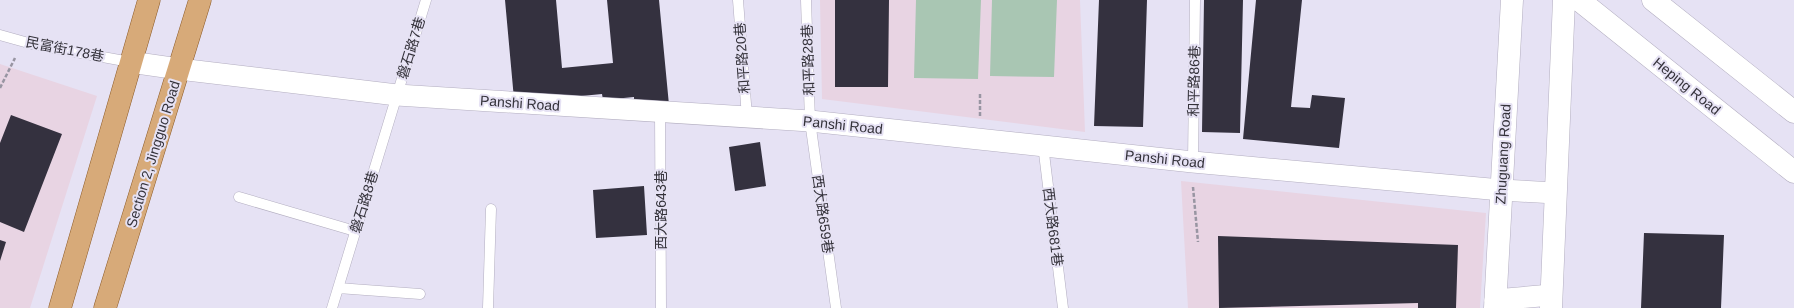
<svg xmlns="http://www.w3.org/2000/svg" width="1794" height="308" viewBox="0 0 1794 308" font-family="Arial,'Noto Sans TC',sans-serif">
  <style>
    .education { fill: #e8d4e3 }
    .green { fill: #a9c6b3 }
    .building { fill: #34313f }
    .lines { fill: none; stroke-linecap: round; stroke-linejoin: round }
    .service-casing { stroke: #b3aec0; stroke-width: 11 }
    .minor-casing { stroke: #b3aec0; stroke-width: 22 }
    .tertiary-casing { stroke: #b3aec0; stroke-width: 23 }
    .primary-casing { stroke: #8d5c29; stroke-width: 23 }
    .path { stroke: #9895a2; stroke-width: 2.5; stroke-dasharray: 4 2; stroke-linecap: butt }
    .service { stroke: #fff; stroke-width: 10 }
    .minor { stroke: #fff; stroke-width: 21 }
    .tertiary { stroke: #fff; stroke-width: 22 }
    .primary { stroke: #d7aa79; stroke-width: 22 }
    .labels { text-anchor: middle; stroke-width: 4; stroke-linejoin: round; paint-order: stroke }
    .street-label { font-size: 14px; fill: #34323a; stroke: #e6e2f4 }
  </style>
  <rect width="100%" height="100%" fill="#e6e2f4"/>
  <!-- education -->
  <path class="education" d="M820,0H1080L1085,132L822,99Z
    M0,64L97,96L30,308H0Z
    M1181,181L1486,213L1480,308H1188Z"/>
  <!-- green -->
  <path class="green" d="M916,0H981L978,79L914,78Z
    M992,0H1057L1054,77L990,76Z"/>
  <!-- building -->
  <path class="building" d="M505,0H556L562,68L613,63L607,0H659L669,105L634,102V97L603,100L602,94L530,101L514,99Z
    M835,0H889L888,87H835Z
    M1099,0H1147L1143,127L1094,126Z
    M1204,0H1243L1240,133L1202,132Z
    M1256,0H1302L1291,107L1310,108L1312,95L1345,98L1339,148L1243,139Z
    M11,115L62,134L24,232L0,222V143Z
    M760,142L766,186L735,191L729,147Z
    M644,186L647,235L596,238L593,190Z
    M1644,233L1724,235L1721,308H1641Z
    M1218,236L1458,245L1456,308H1418V303L1219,308Z
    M0,240L6,242L0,261Z"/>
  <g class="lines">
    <!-- service casing -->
    <g class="service-casing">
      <path id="service" d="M738,0L747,117
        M806,0L810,121L836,308
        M0,35L32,44L130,62
        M660,112L661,308
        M1043,145L1063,308
        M1193,162L1195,0
        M239,197L355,231
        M338,288L420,294
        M332,308L426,0
        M488,308L491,209"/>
    </g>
    <!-- minor casing -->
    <g class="minor-casing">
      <path id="minor" d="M130,62L179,69L397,95L810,121L1193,162L1501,190L1555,193
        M1495,300L1551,295"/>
    </g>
    <!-- tertiary casing -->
    <g class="tertiary-casing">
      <path id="tertiary" d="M1579,0L1794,172
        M1653,0L1794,112
        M1495,308L1512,0
        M1551,308L1564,0"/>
    </g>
    <!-- primary casing -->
    <g class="primary-casing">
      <path id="primary" d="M60,308L149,0
        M105,308L200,0"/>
    </g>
    <!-- path -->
    <path class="path" d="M0,88L15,58
      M980,116V94
      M1193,187L1198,242"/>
    <!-- service -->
    <use href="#service" class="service"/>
    <!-- minor -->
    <use href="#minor" class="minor"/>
    <!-- tertiary -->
    <use href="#tertiary" class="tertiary"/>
    <!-- primary -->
    <use href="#primary" class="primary"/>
  </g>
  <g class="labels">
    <!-- street labels -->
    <g class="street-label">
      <text transform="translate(411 48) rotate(-73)" y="5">磐石路7巷</text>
      <text transform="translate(65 49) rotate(11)" y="5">民富街178巷</text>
      <text transform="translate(742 58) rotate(-94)" y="5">和平路20巷</text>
      <text transform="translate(808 60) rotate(-92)" y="5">和平路28巷</text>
      <text transform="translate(1194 81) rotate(-89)" y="5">和平路86巷</text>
      <text transform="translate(1687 86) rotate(39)" y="5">Heping Road</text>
      <text transform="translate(520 103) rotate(4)" y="5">Panshi Road</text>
      <text transform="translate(843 125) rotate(6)" y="5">Panshi Road</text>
      <text transform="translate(153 154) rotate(-73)" y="5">Section 2, Jingguo Road</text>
      <text transform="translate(1503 154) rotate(-87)" y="5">Zhuguang Road</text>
      <text transform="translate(1165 159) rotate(6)" y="5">Panshi Road</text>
      <text transform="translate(364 202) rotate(-73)" y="5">磐石路8巷</text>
      <text transform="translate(661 210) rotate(-90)" y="5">西大路643巷</text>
      <text transform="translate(823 214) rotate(82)" y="5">西大路659巷</text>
      <text transform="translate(1053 227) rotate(83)" y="5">西大路681巷</text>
    </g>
  </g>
</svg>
